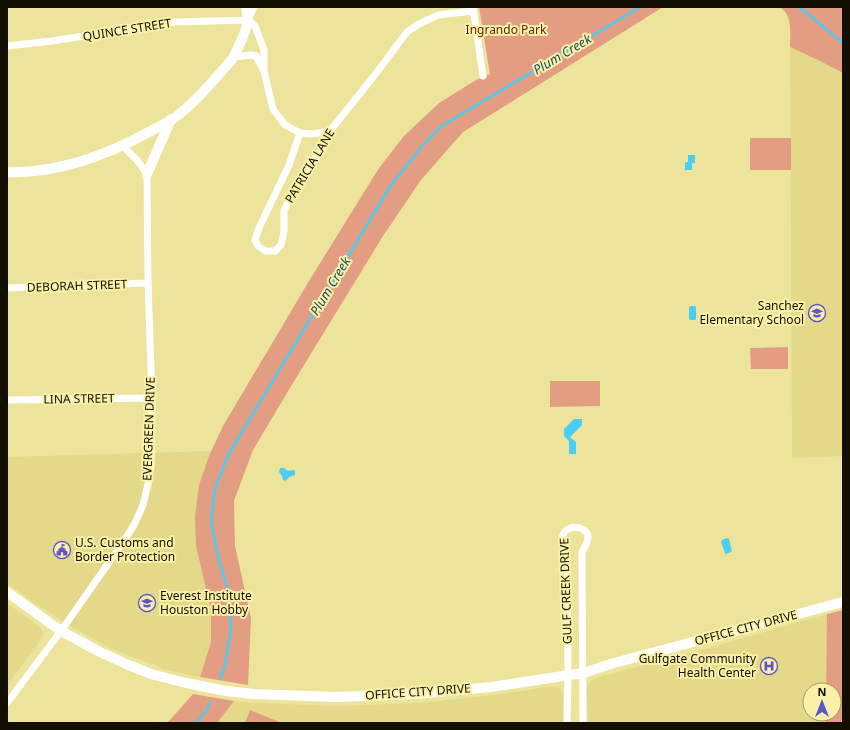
<svg xmlns="http://www.w3.org/2000/svg" width="850" height="730" viewBox="0 0 850 730" font-family="'Noto Sans',sans-serif">
  <style>
    .built { fill: #e3d989 }
    .green { fill: #e39d82 }
    .water { fill: #4acef6 }
    .lines { fill: none; stroke-linecap: round; stroke-linejoin: round }
    .stream { stroke: #4acef6; stroke-width: 2.5 }
    .street { stroke: #fff; stroke-width: 7 }
    .secondary { stroke: #fff; stroke-width: 10 }
    .labels { text-anchor: middle; stroke-width: 4; stroke-linejoin: round; paint-order: stroke }
    .street-label { font-size: 12px; fill: #130f00; stroke: #faf1a8 }
    .park-label { font-size: 12px; fill: #5f2509; stroke: #faf1a8 }
    .poi-label { font-size: 12px; fill: #130f00; stroke: #faf1a8; text-anchor: end }
    .water-label { font-size: 13px; font-style: italic; fill: #174e5f; stroke: #faf1a8 }
  </style>
  <rect width="100%" height="100%" fill="#ece49b"/>
  <!-- built -->
  <path class="built" d="M790,47L818,60L843,73V456L792,458Z
    M211,451L199,485L196,546L211,610V642L200,677L167,670L112,649L73,628L33,602L7,583V457Z
    M7,603L40,627L43,633V637L7,685Z
    M827,614L826,690H810V714H826V723H588L587,687L589,683L592,680L599,677L712,647Z
    M552,686L557,687L561,689L563,693V723H217L234,701L251,703L340,706L420,703L504,694Z"/>
  <!-- green -->
  <path class="green" d="M479,7H663L463,132L421,180L383,236L293,383L253,450L234,501L235,546L251,618L248,685L200,677L211,642V610L196,546L195,517L199,485L209,456L223,426L309,281L379,168L404,136L439,103L476,80L490,74Z
    M779,7H843V73L818,60L790,47C790,34 793,13 779,7Z
    M750,138H791V170H750Z
    M788,347V369H751L750,348Z
    M550,381H600V406L550,407Z
    M843,610V723H826V714H834V690H826L827,614Z
    M193,694L234,701L217,723H166L170,720Z
    M250,710L282,723H245Z"/>
  <!-- water -->
  <path class="water" d="M688,155H695V163H692V170H685V162H688Z
    M691,306H695L696,307V319L695,320H690L689,319V307Z
    M574,419H582V425L570,437L576,442V454H569V441L564,436V429Z
    M280,468H284L288,471L293,470L295,471V475C293,476 291,476 289,477C287,479 287,482 283,480L282,476L279,472Z
    M727,538L729,539L732,551L731,552L726,554L725,553L721,542L722,540Z"/>
  <g class="lines">
    <!-- stream -->
    <path class="stream" d="M799,7L843,43
      M220,678L225,665L231,629L229,593L219,561L211,521L215,489L228,455L391,185L423,145L440,127L640,7
      M195,723L206,711L210,702"/>
    <!-- street -->
    <path class="street" d="M473,7L483,76
      M248,20L255,26L264,50V71L273,109L285,125L300,133L313,134L330,131
      M248,20L254,7
      M7,46L52,41L173,22L248,20
      M234,57L251,55L256,56L263,69
      M300,133L289,165L259,228L255,240L258,246L265,251H275L281,245L284,231V211L292,193L308,168L325,144L330,131L374,76L407,32L419,24L438,15L473,11
      M7,288L148,283
      M7,400L152,398
      M7,703L61,631L126,538L135,523L143,505L148,484L151,465L152,398L148,283L147,174L137,160L122,145
      M567,723L568,675L567,558C565,552 562,546 562,540C562,523 587,524 588,537C588,543 584,548 582,552L583,723"/>
    <!-- secondary -->
    <path class="secondary" d="M7,172C57,174 109,154 151,131C158,127 166,123 173,119C191,106 206,89 221,72C225,67 231,62 234,56C238,48 248,27 248,19C248,15 246,11 246,7
      M147,174L171,119
      M7,592L61,631L100,652L126,664L151,674L186,683L226,691L253,694L335,697L416,694L491,687L583,673L614,663L843,602"/>
  </g>
  <!-- icons -->
  <defs>
    <g id="school-ring" transform="scale(0.9)"><circle r="9.5" fill="#faf1a8" stroke="#5e54cc" stroke-width="1.5"/><path d="M0-5L7-2L0 1L-7-2ZM-4 1L0 2.5L4 1V4Q0 6-4 4Z" fill="#5e54cc"/></g>
    <g id="civic-ring" transform="scale(0.9)"><circle r="9.5" fill="#faf1a8" stroke="#5e54cc" stroke-width="1.5"/><path d="M-.6-6.5H3V-4.5H.6V-3L4-1V1h2V6H-6V1h2V-1L-.6-3ZM-1.2 2.5V6h2.4V2.5Z" fill="#5e54cc"/></g>
    <g id="university-ring" transform="scale(0.9)"><circle r="9.5" fill="#faf1a8" stroke="#5e54cc" stroke-width="1.5"/><path d="M0-5L7-2L0 1L-7-2ZM-4 1L0 2.5L4 1V4Q0 6-4 4Z" fill="#5e54cc"/></g>
    <g id="hospital-ring" transform="scale(0.9)"><circle r="9.5" fill="#faf1a8" stroke="#5e54cc" stroke-width="1.5"/><path d="M-5-5h3v3.5h4V-5h3V5h-3V1.5h-4V5h-3Z" fill="#5e54cc"/></g>
  </defs>
  <g fill-rule="evenodd">
    <use href="#school-ring" x="817" y="313"/>
    <use href="#civic-ring" x="62" y="550"/>
    <use href="#university-ring" x="147" y="603"/>
    <use href="#hospital-ring" x="769" y="666"/>
  </g>
  <g class="labels">
    <!-- street labels -->
    <g class="street-label">
      <text transform="translate(127 30) rotate(-9)" y="4">QUINCE STREET</text>
      <text transform="translate(310 166) rotate(-59)" y="4">PATRICIA LANE</text>
      <text transform="translate(77 286) rotate(-2)" y="4">DEBORAH STREET</text>
      <text transform="translate(79 399) rotate(-1)" y="4">LINA STREET</text>
      <text transform="translate(149 429) rotate(-88)" y="4">EVERGREEN DRIVE</text>
      <text transform="translate(566 591) rotate(-92)" y="4">GULF CREEK DRIVE</text>
      <text transform="translate(746 628) rotate(-15)" y="4">OFFICE CITY DRIVE</text>
      <text transform="translate(418 692) rotate(-4)" y="4">OFFICE CITY DRIVE</text>
    </g>
    <!-- park labels -->
    <g class="park-label">
      <text x="506" y="34">Ingrando Park</text>
    </g>
    <!-- poi labels -->
    <g class="poi-label">
      <text x="804" y="310">Sanchez<tspan x="804" dy="14">Elementary School</tspan></text>
      <text x="75" y="547" text-anchor="start">U.S. Customs and<tspan x="75" dy="14">Border Protection</tspan></text>
      <text x="160" y="600" text-anchor="start">Everest Institute<tspan x="160" dy="14">Houston Hobby</tspan></text>
      <text x="756" y="663">Gulfgate Community<tspan x="756" dy="14">Health Center</tspan></text>
    </g>
    <!-- water labels -->
    <g class="water-label">
      <text transform="translate(562 54) rotate(-31)" y="5">Plum Creek</text>
      <text transform="translate(330 286) rotate(-59)" y="5">Plum Creek</text>
    </g>
  </g>
  <!-- border -->
  <rect width="850" height="730" fill="none" stroke="#130f00" stroke-width="16"/>
  <!-- north arrow -->
  <g transform="translate(822 702)"><circle r="19" fill="#faf1a8" stroke="#9e9765"/>
  <path d="M0-3L7 15L0 10L-7 15Z" fill="#5e54cc"/>
  <text y="-6" font-size="11" font-weight="bold" text-anchor="middle" fill="#130f00">N</text>
  </g>
</svg>
